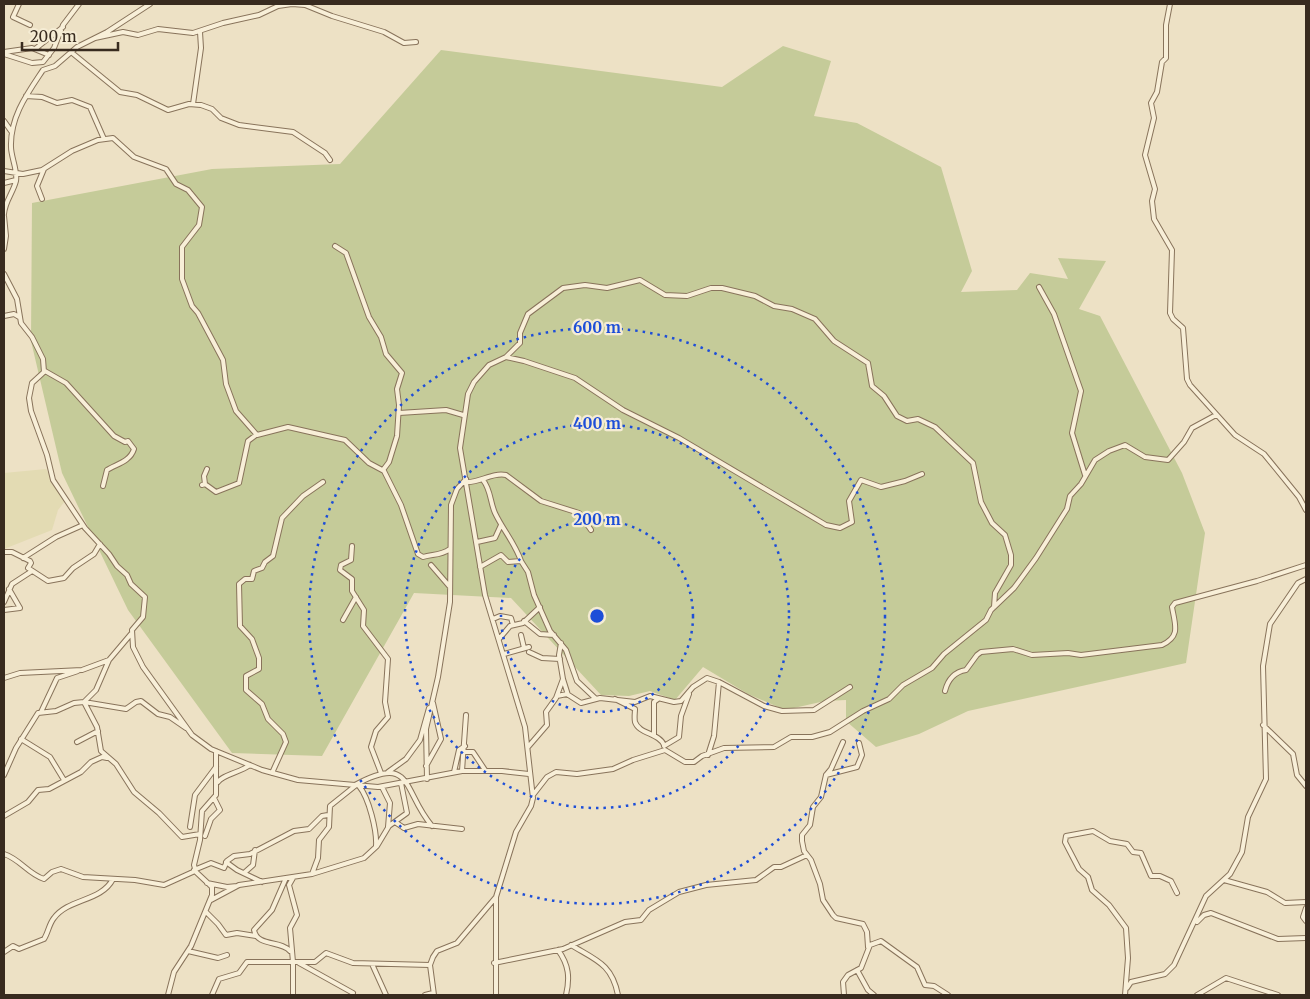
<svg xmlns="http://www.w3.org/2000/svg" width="1310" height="999" viewBox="0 0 1310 999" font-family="Merriweather,serif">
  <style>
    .farmland { fill: #e3dbb3 }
    .green { fill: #c5cb99 }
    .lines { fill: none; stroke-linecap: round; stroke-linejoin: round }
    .minor-casing { stroke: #88735b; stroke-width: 6 }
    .minor { stroke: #f8efd8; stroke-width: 4 }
    .ring { fill: none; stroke: #1d4ed8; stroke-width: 2.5; stroke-dasharray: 2.5 5 }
    .centre { fill: #1d4ed8; stroke: #f5ecd4; stroke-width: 2.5 }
    .ring-label { font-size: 15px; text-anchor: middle; font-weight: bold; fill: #1d4ed8; stroke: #f5ecd4; stroke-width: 4.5; stroke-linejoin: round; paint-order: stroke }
  </style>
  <rect width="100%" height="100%" fill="#ede1c5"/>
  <!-- farmland -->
  <path class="farmland" d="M46,469L65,501L58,510L52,530L4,549V473Z"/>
  <!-- green -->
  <path class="green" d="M783,46L831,61L814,116L857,123L941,167L972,271L961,292L1017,290L1030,273L1068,279L1058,258L1106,261L1079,309L1100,316L1182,473L1205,533L1186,663L968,711L919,734L876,747L846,721V700L825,701L785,710L748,694L703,667L675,700L650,691L629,696L601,695L511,598L414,593L322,756L232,753L128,610L62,473L31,341L32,203L212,169L340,164L441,50L722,87Z"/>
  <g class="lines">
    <!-- minor casing -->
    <g class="minor-casing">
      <path id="minor" d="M19,4L13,17L30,25
        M1170,4L1166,25V58L1162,62L1157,92L1151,103L1154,118L1145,155L1155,189L1152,201L1154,219L1172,250L1170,313L1173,319L1183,328L1187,379L1190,385L1235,435L1264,454L1299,497L1306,510
        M95,38L123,32L138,35L158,29L193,33L223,23L259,15L278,6L292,4L305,5L332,16L384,32L404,43L416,42
        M35,49L63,27
        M4,52L32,48L49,55
        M71,52L120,92L137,95L168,110L189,104L201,105L212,109L221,118L239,125L293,132L325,153L330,160
        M4,54L32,63L43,62L54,48L63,25L79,4
        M26,96L42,97L57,103L72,100L90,107L104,139
        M193,104L201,48L200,32
        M4,121L11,131
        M4,171L23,174L42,170L72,151L98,140L113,138L134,157L166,169L176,184L188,190L202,207L199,225L182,247V279L192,306L198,313L223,360L226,384L236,411L257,435L288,427L345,440L369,463L384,471L401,505L418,554L423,557C433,554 440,556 450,549
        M4,183L16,180
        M42,199L37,186L44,169
        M4,214C5,201 13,193 16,181C18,171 11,157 11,147C10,117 27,94 43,70L55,66L77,47L107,32L150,4
        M4,216L6,236L4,249
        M335,246L346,253L369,317L381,337L386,354L402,373L397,389L399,405L397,436L389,462L383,470
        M4,274L17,299L21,323L32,337L43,359L44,372L32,383L29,398L31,411L47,455L53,480L85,528L109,554L117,566L127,575L131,584L145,597L143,617L132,630L133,647L143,667L192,735L211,749L262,770L298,780L378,787L462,771H502L529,774
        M1039,287L1054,314L1081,391L1072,433L1085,475
        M4,316L14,314L19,317
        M506,357L520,343V333L528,314L563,288L585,285L607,288L640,280L665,295L687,296L711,288H722L755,296L774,306L792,309L815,319L834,341L868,363L872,386L884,396L897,416L907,421L918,419L935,427L973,463L981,502L992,523L1005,535L1011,555V565L995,593L994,607
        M45,371L66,383L114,436L125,442L128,441L134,449C130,462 116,464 107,470L103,486
        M399,413L446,410L463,415
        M483,480C491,490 490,502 495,513C503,530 515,543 521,561
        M466,482C480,483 492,472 506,475L541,501L579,513L591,530
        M205,484L204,476L207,469
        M202,485L205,484L216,492L239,483L248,441L256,435
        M477,542L495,538L501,525
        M352,546L351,560L341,565L340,570L352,579V591L364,610L363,626L388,659L385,702L388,717L376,731L371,747L381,773
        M4,552H12L30,561L31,563L28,568L48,581L64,578L73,568L94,554L100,544
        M23,558L56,537L83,525
        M431,565L450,587
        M480,567L501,555L508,562L521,561L528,572L534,595L550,631L566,650L577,681L596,699
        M4,602L12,584L32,571
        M4,610L20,608L9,589
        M493,619L500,616L511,618L513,625
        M343,620L356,597
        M524,621L540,634L554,635
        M521,635L524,648
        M499,639L510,626L523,623L540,607
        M529,652L542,658L560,659
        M504,654L529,647
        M109,660L96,690L84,702L97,727L101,751L116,764L134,792L159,813L182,837L200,834
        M4,678L20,673L82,670L109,660L131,634
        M563,679L568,695
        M945,691C948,679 954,672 966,670L977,655L981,652L1013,649L1032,655L1068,653L1081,655L1162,645C1181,636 1175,625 1172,607L1175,603L1257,581L1306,565
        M557,696L567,694L581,703L600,698L635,702L650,696L674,702L681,701L693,687L707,678L719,682L764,706L782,711L814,710L850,687
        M615,699L635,709C635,713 634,717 635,722C639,734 659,733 664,745
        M41,712L57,678L78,671
        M1263,725L1293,754L1297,775L1306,786
        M654,735V702L658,699
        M21,739L50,757L64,780
        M77,742L98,731
        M843,742L831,769L826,775L821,797L813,807L810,825L802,835V841L804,851L811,860L820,884L823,900L833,915L836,918L863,924L867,932L868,947
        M664,746L679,737L681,716L689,694
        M528,747L547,725L546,712L556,698L563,679L559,655L561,643
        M465,752H473L485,770
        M708,755L714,736L719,682
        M426,766L441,739L433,703
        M462,771L466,715
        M388,772L406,759L420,740L429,708
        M454,772L459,750L465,746
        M272,773L286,742L283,734L268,719L262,704L246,690V676L259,669V658L252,639L240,626L239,584L245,579H252L254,571L262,568L265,562L273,556L282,518L303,496L323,482
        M4,775L16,748L38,713L56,711L74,703L84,702L126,709L136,702L141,701L158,714L170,717L186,728
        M826,775L857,767L862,755L859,743
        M427,779L426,729L438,677L450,602L451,505L457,489L466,479
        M218,782C222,775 241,772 250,765
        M355,785C414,753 402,791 432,826
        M359,786C369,798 377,831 376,846
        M382,787L390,803L388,827
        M533,795L547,777L556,772L577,774L613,769L633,760L665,750L685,762H694L702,756L724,748L774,747L791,737H812L830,732L863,711L889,699L903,685L932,668L944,654L986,620L991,610L1014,588L1036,558L1067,509L1070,496L1081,484L1095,460L1109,451L1125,445L1145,457L1168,460L1184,442L1192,428L1216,415
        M4,816L28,802L38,790L49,789L81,772L91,762L102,757L107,758
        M395,822L404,828L418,824L462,829
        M190,827L195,795L216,767
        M205,836L211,819L220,810L214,798
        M4,854C20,859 28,874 44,879L52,872L61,869L83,877L135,880L164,885L195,871
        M226,862L237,870L262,882
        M194,870L211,863L224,868L227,861L234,856L250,854L294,831L309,829L322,816L328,815
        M244,873L253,865L255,850
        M312,874L318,858L319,840L329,827L330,806L355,786
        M286,878L272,910L254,930C257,947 281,940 290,951
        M1224,880L1267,892L1285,903L1306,902
        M207,883L227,887L237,886
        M496,897V995
        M211,900L239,885L312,874L364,858L377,846L389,826L407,813L401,783
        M1306,908L1303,917L1306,921
        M206,912L218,924L226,935L237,933L256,936
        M1197,922L1204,915L1211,913L1278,939L1306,938
        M571,945C596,960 612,964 618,995
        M558,950C569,965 570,978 566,995
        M188,951L218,958L227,955
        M4,952L13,946L19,949L44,939C48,933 49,924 54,918C69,898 101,902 113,879
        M299,963L353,993
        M494,963L563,949L625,922L641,920L649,910L679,892L706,885L756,880L774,867H781L807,855
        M372,964L386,995
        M857,970L868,990L874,995
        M1127,988L1131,982L1165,974L1174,965L1206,896L1230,874L1242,852L1248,817L1266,779L1263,666L1270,624L1298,583L1306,579
        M168,995L174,972L191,946L212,895V887L196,872L194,865L200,840L202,811L216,795V751
        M212,995L219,979L239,973L247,962H315L326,953L353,963L430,965
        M293,995V962L290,928L297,915L289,885L293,878
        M425,995L433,993
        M434,995L430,965L433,957L437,951L457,943L496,897L516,832L531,806L533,798L525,727L485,595L460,448L468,394L474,382L489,365L506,357L524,361L575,378L623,410L679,438L826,525L840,528L852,522L849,501L861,480L881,487L905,481L922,474
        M844,995L843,982L848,975L861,968L870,945L881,941L917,967L925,985L934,986L948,995
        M1125,995L1128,958L1126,928L1109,905L1092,890L1088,877L1079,869L1065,842L1066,836L1093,831L1110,841L1127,844L1133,852L1141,853L1151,876H1160L1171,881L1177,893
        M1197,995L1226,978L1278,995"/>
    </g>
    <!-- minor -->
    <use href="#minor" class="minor"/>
  </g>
  <!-- distance rings -->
  <g class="ring">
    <circle cx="597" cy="616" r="96"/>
    <circle cx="597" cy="616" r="192"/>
    <circle cx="597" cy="616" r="288"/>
  </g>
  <circle cx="597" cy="616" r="8" class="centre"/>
  <g class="ring-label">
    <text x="597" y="333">600 m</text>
    <text x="597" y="429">400 m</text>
    <text x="597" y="525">200 m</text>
  </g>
  <!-- border -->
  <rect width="1310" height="999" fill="none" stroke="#382b1f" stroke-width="10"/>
  <!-- scale -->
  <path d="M22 42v8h96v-8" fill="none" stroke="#382b1f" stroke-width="2.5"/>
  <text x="30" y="42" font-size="15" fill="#382b1f" stroke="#f5ecd4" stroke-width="4" paint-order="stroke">200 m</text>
</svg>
